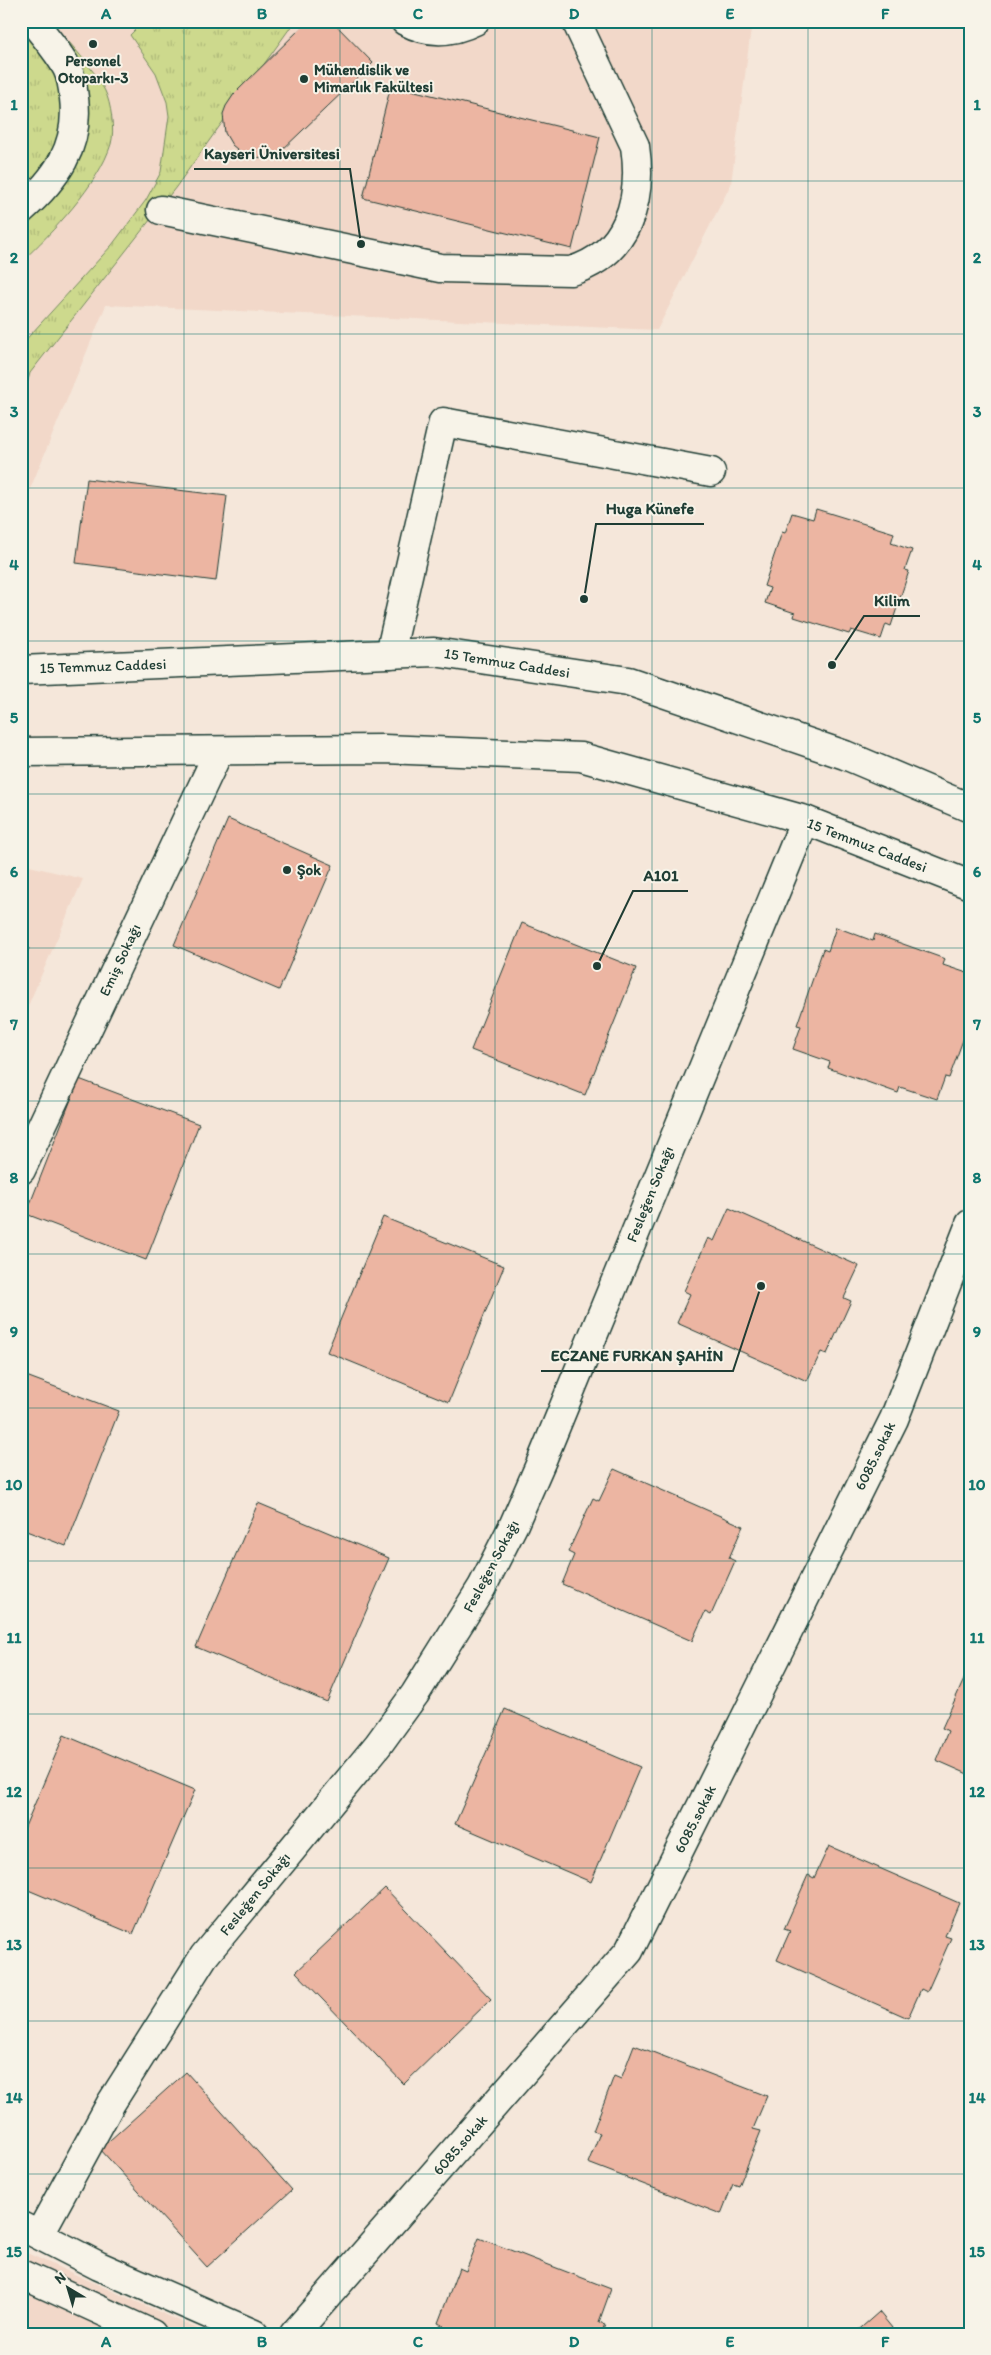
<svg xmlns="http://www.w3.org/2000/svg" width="991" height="2355" viewBox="0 0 991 2355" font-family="Itim,sans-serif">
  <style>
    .built { fill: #f2d8c9 }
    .grass { fill: url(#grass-tufts); stroke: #768b60 }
    .building { fill: #ecb5a2; stroke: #1f3d34 }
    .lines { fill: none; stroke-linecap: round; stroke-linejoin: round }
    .minor-casing { stroke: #1f3d34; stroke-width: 31 }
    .tertiary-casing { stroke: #1f3d34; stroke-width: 31 }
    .secondary-casing { stroke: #1f3d34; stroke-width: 31 }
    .minor { stroke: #f7f3e8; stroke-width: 28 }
    .tertiary { stroke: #f7f3e8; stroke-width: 28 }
    .secondary { stroke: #f7f3e8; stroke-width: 28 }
    .grid { fill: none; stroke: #0f766e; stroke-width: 1; stroke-opacity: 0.55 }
    .poi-dot { fill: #1f3d34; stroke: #f7f3e8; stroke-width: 2 }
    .labels { text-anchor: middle; stroke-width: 4; stroke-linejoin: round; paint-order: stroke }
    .poi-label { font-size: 15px; font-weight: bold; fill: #1f3d34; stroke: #f7f3e8; text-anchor: start }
    .street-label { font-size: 15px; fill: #1f3d34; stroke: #f7f3e8 }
    .leader { fill: none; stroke: #1f3d34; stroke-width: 2 }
    .callout-dot { fill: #1f3d34; stroke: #f7f3e8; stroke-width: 2 }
    .callout-label { font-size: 16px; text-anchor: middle; font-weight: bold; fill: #1f3d34; stroke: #f7f3e8; stroke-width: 4; stroke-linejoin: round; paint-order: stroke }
    .neatline { fill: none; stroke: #0f766e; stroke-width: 2 }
    .grid-label { font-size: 16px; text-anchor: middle; font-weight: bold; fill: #0f766e }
  </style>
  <defs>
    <pattern id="grass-tufts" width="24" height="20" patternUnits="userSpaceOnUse" patternTransform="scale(1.25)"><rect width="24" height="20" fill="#cdd98d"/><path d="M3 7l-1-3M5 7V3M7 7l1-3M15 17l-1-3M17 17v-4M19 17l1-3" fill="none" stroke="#b0bb7a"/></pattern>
  </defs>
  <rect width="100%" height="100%" fill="#f5e7da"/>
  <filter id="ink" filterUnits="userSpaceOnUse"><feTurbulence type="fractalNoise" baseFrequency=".02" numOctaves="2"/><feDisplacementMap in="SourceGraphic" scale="10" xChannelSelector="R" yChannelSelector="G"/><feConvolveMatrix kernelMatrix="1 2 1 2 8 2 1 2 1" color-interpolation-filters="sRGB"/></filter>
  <g filter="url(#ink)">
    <!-- built -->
    <path class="built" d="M21,21H752L731,184L657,330L106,305L21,511Z
      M21,864L83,879L21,1022Z
      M21,2250L29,2254L209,2334H21Z"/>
    <!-- grass -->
    <path class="grass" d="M21,21H51C67,41 95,69 105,91C111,103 115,131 111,144C99,184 52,233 21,262Z
      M144,21H295L176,187L30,373L21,406V345L112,245L146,200L161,172L169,116L167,102L156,73L130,35Z"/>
    <!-- building -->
    <path class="building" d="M308,21H332L373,63L279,153L261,158L243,154L232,145L225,133L223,114L226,106L234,94Z
      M391,85L600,137L572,249L363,198Z
      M87,479L227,496L216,581L76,563Z
      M816,509L894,533L891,543L912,550L905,570L909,571L891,626L886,624L881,639L851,630L849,634L794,617L795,613L765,603L770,588L764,586L782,532L785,533L792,513L813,519Z
      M228,819L333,865L279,990L174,945Z
      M522,923L636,968L585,1095L471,1050Z
      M836,927L873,941L875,934L945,959L943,965L970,974V1021L949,1078L945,1077L937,1099L900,1087L898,1093L828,1068L830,1062L793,1049L801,1026L797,1025L823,949L828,951Z
      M21,945L29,948L21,964Z
      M79,1079L199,1124L146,1260L26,1214Z
      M729,1208L859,1266L844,1298L851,1301L827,1354L821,1352L807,1381L677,1323L690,1294L684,1291L708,1238L714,1241Z
      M383,1217L504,1266L449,1402L327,1352Z
      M21,1374L119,1411L66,1546L21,1529Z
      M614,1469L743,1526L729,1558L735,1561L711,1615L705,1612L692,1641L562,1584L574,1555L568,1552L593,1498L599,1501Z
      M258,1503L389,1558L327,1702L196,1647Z
      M966,1675L970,1676V1775L936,1760L948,1731L942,1728Z
      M505,1709L640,1767L591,1882L455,1824Z
      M64,1735L195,1790L133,1934L21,1887V1836Z
      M829,1846L959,1903L945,1936L951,1938L927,1992L921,1989L908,2018L777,1960L790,1931L784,1929L808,1875L814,1878Z
      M385,1888L491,1999L404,2084L296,1972Z
      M634,2045L767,2096L753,2129L761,2131L739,2186L733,2184L721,2214L588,2163L600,2133L593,2131L614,2076L621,2079Z
      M186,2072L292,2190L207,2267L100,2149Z
      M479,2238L611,2289L599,2322L605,2324L601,2334H441L444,2326L438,2323L459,2268L466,2271Z
      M879,2312L897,2334H854Z"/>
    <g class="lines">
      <!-- minor casing -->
      <g class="minor-casing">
        <path id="minor" d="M405,21C429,34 451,33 475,21
          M21,210C56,179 80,147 74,98C73,88 71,76 67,68C58,51 44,36 33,21
          M161,210L440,268L571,271C628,254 643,200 635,146L576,21
          M390,654L443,422L711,472
          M21,1170L219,751
          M39,2235L111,2103L204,1956L378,1745L415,1694L482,1587L514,1524L542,1460L805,820
          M294,2334L629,1951L894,1419L970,1224"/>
      </g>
      <!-- tertiary casing -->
      <g class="tertiary-casing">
        <path id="tertiary" d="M21,2226L99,2266L254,2334
          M21,2274L152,2334"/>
      </g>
      <!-- secondary casing -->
      <g class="secondary-casing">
        <path id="secondary" d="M21,670L434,652L628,681L845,755L970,808
          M21,752L384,749L581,757L805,820L970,885"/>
      </g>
      <!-- minor -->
      <use href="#minor" class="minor"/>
      <!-- tertiary -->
      <use href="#tertiary" class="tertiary"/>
      <!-- secondary -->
      <use href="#secondary" class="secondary"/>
    </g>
  </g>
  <!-- grid -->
  <path class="grid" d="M184,21V2334M340,21V2334M495,21V2334M652,21V2334M808,21V2334M21,181H970M21,334H970M21,488H970M21,641H970M21,794H970M21,948H970M21,1101H970M21,1254H970M21,1408H970M21,1561H970M21,1714H970M21,1868H970M21,2021H970M21,2174H970"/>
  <!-- markers -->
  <g class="poi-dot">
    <circle cx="93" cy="44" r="5"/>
    <circle cx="304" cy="79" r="5"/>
    <circle cx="287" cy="870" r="5"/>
  </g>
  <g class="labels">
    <!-- poi labels -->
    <g class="poi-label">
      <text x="93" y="66" text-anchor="middle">Personel<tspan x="93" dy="17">Otoparkı-3</tspan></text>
      <text x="314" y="75">Mühendislik ve<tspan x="314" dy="17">Mimarlık Fakültesi</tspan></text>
      <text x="297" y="875">Şok</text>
    </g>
    <!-- street labels -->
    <g class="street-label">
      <text transform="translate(507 663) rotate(9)" y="5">15 Temmuz Caddesi</text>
      <text transform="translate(103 666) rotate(-2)" y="5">15 Temmuz Caddesi</text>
      <text transform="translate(867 845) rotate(21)" y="5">15 Temmuz Caddesi</text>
      <text transform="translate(120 960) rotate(-65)" y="5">Emiş Sokağı</text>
      <text transform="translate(650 1194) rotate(-68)" y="5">Fesleğen Sokağı</text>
      <text transform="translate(875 1456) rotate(-64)" y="5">6085.sokak</text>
      <text transform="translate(491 1566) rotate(-62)" y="5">Fesleğen Sokağı</text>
      <text transform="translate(695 1819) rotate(-63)" y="5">6085.sokak</text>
      <text transform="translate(255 1894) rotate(-51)" y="5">Fesleğen Sokağı</text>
      <text transform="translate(460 2145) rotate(-49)" y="5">6085.sokak</text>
    </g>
  </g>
  <!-- callouts -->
  <path class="leader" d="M361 244L350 169H194M584 599L596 524H704M832 665L864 616H920M597 966L633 891H688M761 1286L733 1371H541"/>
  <g class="callout-dot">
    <circle cx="361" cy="244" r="5"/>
    <circle cx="584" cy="599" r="5"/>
    <circle cx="832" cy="665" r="5"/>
    <circle cx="597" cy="966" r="5"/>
    <circle cx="761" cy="1286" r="5"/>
  </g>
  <g class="callout-label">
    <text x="272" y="159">Kayseri Üniversitesi</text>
    <text x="650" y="514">Huga Künefe</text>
    <text x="892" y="606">Kilim</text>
    <text x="661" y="881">A101</text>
    <text x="637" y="1361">ECZANE FURKAN ŞAHİN</text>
  </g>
  <!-- margin -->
  <rect width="991" height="2355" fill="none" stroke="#f7f3e8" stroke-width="55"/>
  <!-- north arrow -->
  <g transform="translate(68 2288) rotate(322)" stroke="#f7f3e8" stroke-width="4" paint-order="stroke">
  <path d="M0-4L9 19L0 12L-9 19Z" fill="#1f3d34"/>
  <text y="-8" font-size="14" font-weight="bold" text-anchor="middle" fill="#1f3d34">N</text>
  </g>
  <rect x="28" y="28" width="936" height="2300" class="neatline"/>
  <g class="grid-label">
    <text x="106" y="19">A</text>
    <text x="262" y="19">B</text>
    <text x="418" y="19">C</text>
    <text x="574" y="19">D</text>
    <text x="730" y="19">E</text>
    <text x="885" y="19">F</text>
    <text x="14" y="110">1</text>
    <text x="977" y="110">1</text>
    <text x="14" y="263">2</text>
    <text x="977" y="263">2</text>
    <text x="14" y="417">3</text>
    <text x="977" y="417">3</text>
    <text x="14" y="570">4</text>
    <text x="977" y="570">4</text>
    <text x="14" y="723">5</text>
    <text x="977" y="723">5</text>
    <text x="14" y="877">6</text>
    <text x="977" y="877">6</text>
    <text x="14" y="1030">7</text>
    <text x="977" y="1030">7</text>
    <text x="14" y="1183">8</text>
    <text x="977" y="1183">8</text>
    <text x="14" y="1337">9</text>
    <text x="977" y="1337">9</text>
    <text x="14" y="1490">10</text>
    <text x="977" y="1490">10</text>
    <text x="14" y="1643">11</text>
    <text x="977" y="1643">11</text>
    <text x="14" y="1797">12</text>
    <text x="977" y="1797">12</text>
    <text x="14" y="1950">13</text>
    <text x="977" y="1950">13</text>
    <text x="14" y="2103">14</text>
    <text x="977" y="2103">14</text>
    <text x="14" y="2257">15</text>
    <text x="977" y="2257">15</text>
    <text x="106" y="2347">A</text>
    <text x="262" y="2347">B</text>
    <text x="418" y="2347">C</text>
    <text x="574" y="2347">D</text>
    <text x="730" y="2347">E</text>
    <text x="885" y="2347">F</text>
  </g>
</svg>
